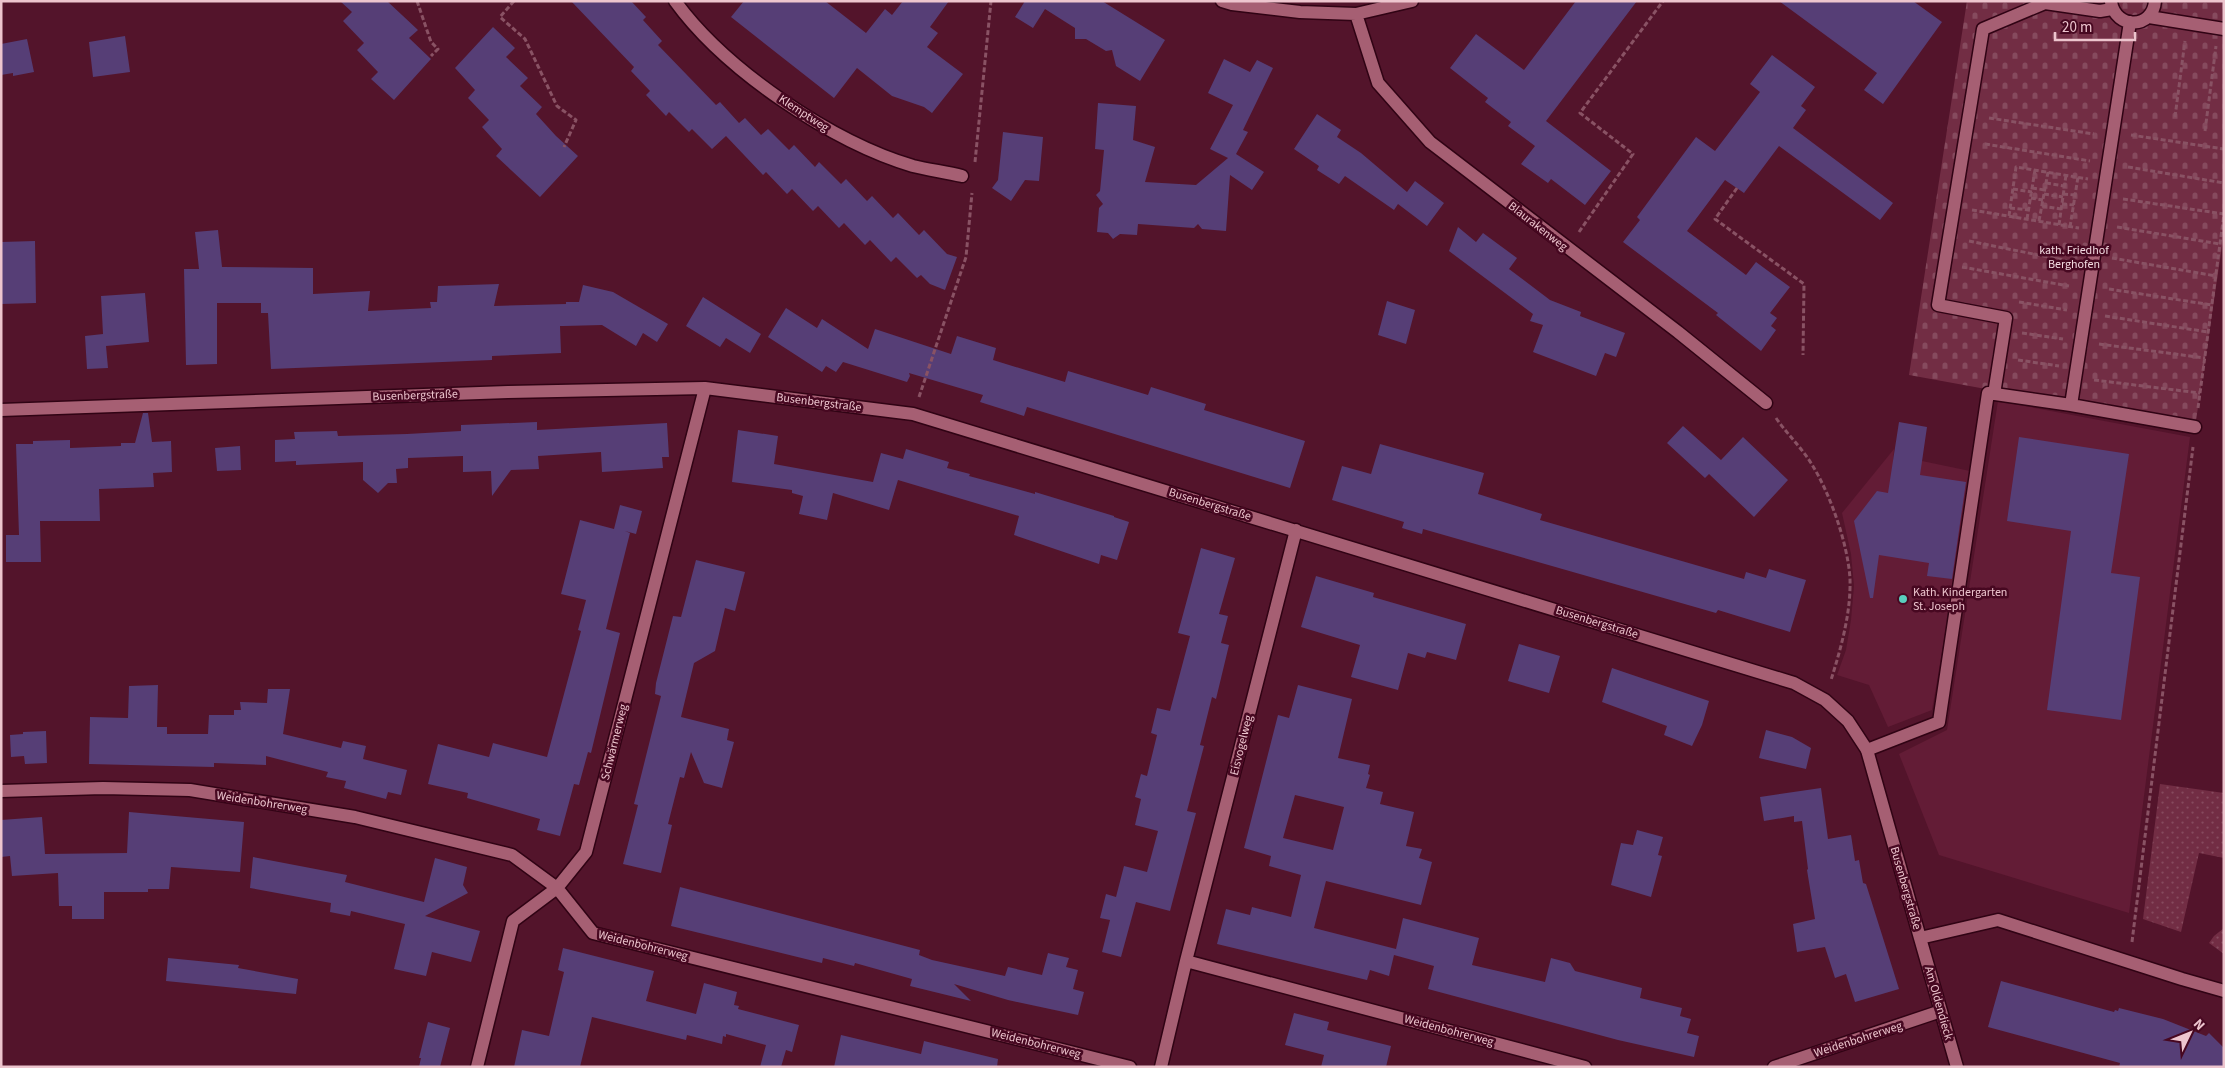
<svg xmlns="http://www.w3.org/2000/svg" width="2225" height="1068" viewBox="0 0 2225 1068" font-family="'Source Sans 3',sans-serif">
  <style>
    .built { fill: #631c36 }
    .grass { fill: url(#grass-dots) }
    .cemetery { fill: url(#cemetery-stones) }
    .building { fill: #563e76; fill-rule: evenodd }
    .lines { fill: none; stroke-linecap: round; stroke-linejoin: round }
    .service-casing { stroke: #300314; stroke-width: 15 }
    .minor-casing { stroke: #300314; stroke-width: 15 }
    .path { stroke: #895264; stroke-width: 3; stroke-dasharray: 5 2.5; stroke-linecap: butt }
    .service { stroke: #a65f73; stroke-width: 12 }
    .minor { stroke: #a65f73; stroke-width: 12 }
    .poi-dot { fill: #5acebd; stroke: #470821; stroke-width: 2 }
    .labels { text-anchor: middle; stroke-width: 5; stroke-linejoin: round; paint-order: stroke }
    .street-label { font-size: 12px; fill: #edc5ce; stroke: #470821 }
    .park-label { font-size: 12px; fill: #f3dbe1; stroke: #470821 }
    .poi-label { font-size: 12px; fill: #edc5ce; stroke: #470821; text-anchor: start }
  </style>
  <defs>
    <pattern id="grass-dots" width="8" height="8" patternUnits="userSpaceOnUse" patternTransform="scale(1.25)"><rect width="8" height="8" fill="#722d44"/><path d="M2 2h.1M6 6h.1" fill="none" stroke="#864a5e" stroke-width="1.8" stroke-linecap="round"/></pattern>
    <pattern id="cemetery-stones" width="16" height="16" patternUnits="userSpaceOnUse" patternTransform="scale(1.25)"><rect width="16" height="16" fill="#722d44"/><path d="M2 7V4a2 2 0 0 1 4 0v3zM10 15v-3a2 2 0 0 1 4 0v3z" fill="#864a5e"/></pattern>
  </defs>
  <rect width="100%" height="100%" fill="#53142b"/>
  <!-- built -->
  <path class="built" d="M1998,401L2190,437L2129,913L1939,855L1899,754L1947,730Z
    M1894,449L1893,463L1922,461L1970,471L1971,483L1932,710L1888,727L1869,685L1837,675L1846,650L1851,620L1854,586L1851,554L1842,513Z"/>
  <!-- grass -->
  <path class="grass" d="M2160,784L2224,793V858L2199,853L2181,932L2143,919Z
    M2224,928V954L2209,943L2214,936Z"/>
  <!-- cemetery -->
  <path class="cemetery" d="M1967,1H2224V233L2195,427L1909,375Z"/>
  <!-- building -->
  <path class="building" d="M340,1H387L418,30L409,38L431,59L394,100L371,79L378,72L357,50L364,43L343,21L352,12Z
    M571,1H631L646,17L643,20L662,41L658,45L716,105L720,102L739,123L745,118L761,135L768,129L789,150L794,145L815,167L819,162L841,184L846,179L867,201L872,196L893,218L898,213L919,235L924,230L947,254L957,257L945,290L930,284L921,275L917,278L896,257L891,262L870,240L865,245L844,223L839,228L818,206L813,211L792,189L787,194L766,172L763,175L726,136L712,149L692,129L689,132L669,112L666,116L646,95L650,91L631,71L634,67Z
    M744,1H825L866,33L885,9L892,15L903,1H949L930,27L938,33L927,47L963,74L932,113L924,107L892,96L857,68L834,98L731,17Z
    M1025,1H1102L1165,40L1140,81L1116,66L1112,50L1106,51L1086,39H1075V28L1045,9L1033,28L1015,17Z
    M1576,1H1637L1546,121L1611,171L1585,205L1551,179L1548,183L1521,164L1535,146L1508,126L1511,122L1485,102L1488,98L1450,68L1476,34L1524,70Z
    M1779,1H1913L1942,22L1883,104L1864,90L1877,73Z
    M493,27L515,48L506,57L528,78L520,86L542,107L536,114L556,136L578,156L540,197L496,156L502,149L482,127L489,120L468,98L475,90L455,68Z
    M125,36L130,72L93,77L89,42Z
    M27,39L34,72L13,76V73L1,75V44Z
    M1772,55L1815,87L1801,106L1806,110L1793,128L1893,203L1880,220L1779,146L1744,193L1725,180L1687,231L1746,275L1756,262L1790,287L1770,313L1777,318L1771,326L1776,330L1761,351L1716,315L1718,313L1623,242L1640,220L1637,217L1696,137L1715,151L1760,92L1750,84Z
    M1224,59L1250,72L1257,60L1273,68L1243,130L1248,132L1236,154L1264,172L1252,190L1230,175L1226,231L1202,229L1198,224L1194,228L1138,224L1137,235L1120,234L1113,239L1108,233L1097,232L1099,208L1103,204L1096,195L1100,191L1104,150L1095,149L1098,103L1136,106L1133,140L1155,147L1145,182L1196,185L1228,158L1210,149L1233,105L1208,93Z
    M1317,114L1341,130L1337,137L1361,153L1407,192L1415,181L1444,203L1427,226L1398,204L1394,210L1345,176L1339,184L1317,170L1319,166L1294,149Z
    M1003,132L1043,137L1039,181L1025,180L1011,201L992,188L998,180Z
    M1458,227L1476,242L1483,233L1517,258L1509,269L1550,300L1581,312L1580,316L1625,333L1616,357L1605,353L1596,376L1533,352L1543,325L1530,321L1533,314L1449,251Z
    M218,230L222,267L313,268V294L370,291L368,311L431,308L430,302H437L438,286L499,284L494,306L566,304V302H579L583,285L613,292L668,324L657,342L643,333L636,346L602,325L564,326H560L561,353L492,356V360L271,369L268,313H261V303H217V364L186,365L184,269H199L195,232Z
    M35,241L36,303L1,304V242Z
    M145,293L149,342L106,346L108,368L87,369L85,336L103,334L101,296Z
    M703,297L761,334L750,353L726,338L720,347L686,326Z
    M1387,301L1415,310L1406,344L1378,335Z
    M786,308L817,328L822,319L868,349L875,329L951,354L957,336L996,348L993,360L1065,382L1068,371L1148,395L1151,387L1206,404L1204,410L1305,441L1290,488L1027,407L1024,416L980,402L983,395L909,373L910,376L907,382L843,362L836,372L826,366L822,372L768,337Z
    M143,413H148L152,442L171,441L172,472L153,473L154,487L99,489L100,521H40L41,562H6V535H19L16,444H33V441L70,440V448L121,446V443H135Z
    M537,422V430L667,423L669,457H662L663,468L602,472L601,452L538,456L539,469L511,470L492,496L491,471L463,472V456L408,458V468L396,469L397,483H388L378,493L363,480V462L296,465V461L275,462V440L295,439L294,432L337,431L338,436L407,434L461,431V425Z
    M1899,422L1927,427L1920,475L1966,482L1952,579L1927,576L1929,563L1879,555L1873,598H1870L1854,521L1877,491L1888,493Z
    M1683,426L1721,460L1743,437L1788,480L1754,517L1709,474L1705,478L1667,443Z
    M738,430L778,436L774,464L873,482L881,453L903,459L906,449L949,462L947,468L970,474L969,476L1035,494V492L1114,516V517L1129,522L1117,560L1101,555L1099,564L1014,535L1019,516L898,480L889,510L833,493L827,520L799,514L803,496L792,493V490L732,482Z
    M2019,437L2129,454L2111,573L2140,577L2121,720L2047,710L2071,531L2007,521Z
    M1380,444L1484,473L1478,494L1542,514L1540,520L1744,579L1746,572L1766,578L1769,569L1806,580L1790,632L1718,610L1716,613L1423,529L1422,534L1402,528L1404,522L1332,500L1342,466L1371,474Z
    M240,446L241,470L217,471L215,448Z
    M620,505L642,511L636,534L625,531L630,533L606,629L620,633L591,753L588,752L579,785L574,784L560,836L537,830L540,819L467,798L468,793L428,784L438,744L489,757L493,743L547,757L581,631L578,630L586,600L561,594L580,520L614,529Z
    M1201,548L1235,558L1219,614L1228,616L1221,643L1229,645L1216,699L1212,697L1200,745L1204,746L1187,811L1196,813L1170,911L1136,902L1121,957L1102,952L1110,920L1100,918L1106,894L1116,897L1124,866L1147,872L1158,831L1135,825L1141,799L1135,797L1141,774L1147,776L1157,735L1151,733L1157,708L1170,711L1190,636L1178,633Z
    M696,560L745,572L735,611L725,608L715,651L694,663L681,717L729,729L727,740L734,742L722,788L704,783L691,752L684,778L680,777L668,824L672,825L661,873L623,864L638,805L634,804L661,696L655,694L656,683L673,616L681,617Z
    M1316,576L1374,593L1373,597L1466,624L1456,660L1427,652L1425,658L1408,653L1398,690L1351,677L1360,645L1301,627Z
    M1519,644L1560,656L1549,693L1508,681Z
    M1612,668L1709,701L1702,725L1692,746L1664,735L1667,726L1602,702Z
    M158,685L157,727H167V734H208L209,715H234V710H241L240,702L267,703L268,689H290L283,734L341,748L343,741L366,746L363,759L407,770L401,795L388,792L386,799L344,788L346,781L326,777L328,772L266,756V765L214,763V767L89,764L90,717L128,718L129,686Z
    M1298,685L1352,699L1338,758L1370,765L1368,774L1370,775L1366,788L1383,792L1380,804L1414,812L1406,846L1422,849L1419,858L1432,862L1421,905L1326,881L1314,928L1396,949L1403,918L1479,938L1472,965L1545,982L1551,958L1570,963L1575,971L1642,988L1640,998L1682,1008L1680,1016L1691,1019L1687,1033L1699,1036L1694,1057L1618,1040L1428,989L1434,966L1394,955L1389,976L1370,970L1367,980L1217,944L1226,909L1250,915L1252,907L1291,917L1301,875L1269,866L1271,856L1244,848L1278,715L1289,718ZM1295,795L1344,807L1333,850L1283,838Z
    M1766,730L1792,737L1811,748L1806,769L1759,758Z
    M46,731L47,763L25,764L24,756L11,757L10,735L23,734V732Z
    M1821,788L1828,839L1851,835L1855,861L1859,860L1863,883L1866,884L1899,989L1855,1002L1846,974L1835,978L1825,947L1797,952L1793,924L1815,919L1807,870L1808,869L1802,821L1794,822V816L1764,821L1760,797Z
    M129,812L244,822L240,872L171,867L169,889H148V892H104V919H72V906H59L58,873L12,876L10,856L1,857V820L42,817L45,854L127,853Z
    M1637,830L1663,837L1658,855L1662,856L1651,897L1611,885L1621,843L1633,845Z
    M253,857L347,875L345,882L424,902L435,858L467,867L463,885L468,893L425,916L480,931L471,962L432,952L426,976L394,969L405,924L351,911L350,916L330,912L331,903L250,888Z
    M680,887L920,950L919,955L932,960L1005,976L1008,967L1042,975L1048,953L1069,958L1066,967L1078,970L1073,989L1084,992L1078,1015L1008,1000L954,984L971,1001L910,986L912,979L855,963L854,966L823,958L822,963L671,926Z
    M563,948L654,971L646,1001L696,1014L704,983L737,992L734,1005L739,1006L738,1009L799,1025L792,1052L786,1050L781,1067H760L766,1045L726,1034V1037L723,1036L722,1044L687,1035L686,1040L592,1017L580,1067H514L522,1030L549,1036L564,972L558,970Z
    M168,958L239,965L238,968L298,979L296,994L166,981Z
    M2001,981L2114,1012L2115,1010L2118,1011L2119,1008L2163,1019L2206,1036L2209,1033L2224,1048V1067H2119L2120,1063L1988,1027Z
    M1294,1013L1329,1022L1327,1030L1391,1046L1386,1067H1321L1324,1055L1285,1045Z
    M428,1022L450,1028L440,1067H419L421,1058H419Z
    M841,1035L921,1054L924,1041L998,1059L997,1067H834Z"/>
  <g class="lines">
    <!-- service casing -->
    <g class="service-casing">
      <path id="service" d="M2111,2C2116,30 2153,29 2155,1
        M2149,17L2224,29
        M1994,394L2006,318L1938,305L1983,29L2045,3L2100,11L2112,9
        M2071,405L2130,22
        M1867,750L1939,722L1988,393L2071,405L2195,427"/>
    </g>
    <!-- minor casing -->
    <g class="minor-casing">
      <path id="minor" d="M675,1C725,70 832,142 913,166C929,170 946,172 962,176
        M1222,1L1232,4L1300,12L1356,14L1412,1
        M1356,14L1378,83L1430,142L1678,332L1766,403
        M1,410L508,392L705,388L913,414L1794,683L1825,700L1848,721L1867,750L1920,938L1998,920L2182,979L2224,991
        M1,791L103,788L190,790L355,817L512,855L557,888L593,933L1130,1067
        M1920,938L1957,1067
        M1186,961L1296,530
        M477,1067L513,921L557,888L586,852L705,388
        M1161,1067L1186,961L1585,1067
        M1774,1067L1941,1011"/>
    </g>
    <!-- path -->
    <path class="path" d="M417,1L431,42L438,49L431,56
      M514,1L500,17L525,39L557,106L576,120L564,147
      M2175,117L2185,41
      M1989,118L2094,134
      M2205,131L2216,46
      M2131,135L2224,149
      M1985,144L2090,161
      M975,162L991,1
      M2128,167L2224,183
      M2046,183L2064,186
      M1737,188L1715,219L1804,284L1803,355
      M2032,188L2045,190
      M2013,189L2032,192
      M2044,194L2063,197
      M2063,194L2075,195
      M2031,198L2043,200
      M2123,199L2224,214
      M2062,204L2074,205
      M2042,206L2061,209
      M2010,208L2029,210
      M1972,210L2079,228
      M2009,216L2016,167L2088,179
      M2027,219L2035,170
      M2039,221L2048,172
      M2059,225L2066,175
      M2070,227L2078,177
      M2117,227L2220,244
      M1579,232L1633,154L1580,113L1663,1
      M1969,241L2073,262
      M2112,258L2216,276
      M1962,267L2069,286
      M2109,289L2212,305
      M2019,302L2067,310
      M2105,316L2208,332
      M2022,333L2063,339
      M2099,344L2205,358
      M2018,360L2059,366
      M2094,380L2200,393
      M919,397L966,257L972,193
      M2198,408L2224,214
      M1776,418C1787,434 1801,447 1811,463C1830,493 1848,544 1850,579C1851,613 1841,648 1831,680
      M2132,942L2193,447"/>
    <!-- service -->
    <use href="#service" class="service"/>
    <!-- minor -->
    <use href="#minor" class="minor"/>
  </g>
  <!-- markers -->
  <circle class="poi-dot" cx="1903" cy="599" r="5"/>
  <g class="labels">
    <!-- street labels -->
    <g class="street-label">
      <text transform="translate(804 113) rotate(33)" y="4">Klemptweg</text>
      <text transform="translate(1538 226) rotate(38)" y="4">Blaurakenweg</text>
      <text transform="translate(415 395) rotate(-2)" y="4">Busenbergstraße</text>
      <text transform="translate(819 402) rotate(7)" y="4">Busenbergstraße</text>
      <text transform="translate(1210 504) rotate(17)" y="4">Busenbergstraße</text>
      <text transform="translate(1597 622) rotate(17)" y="4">Busenbergstraße</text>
      <text transform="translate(614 742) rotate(-76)" y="4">Schwärmerweg</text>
      <text transform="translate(1241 745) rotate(-76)" y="4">Eisvogelweg</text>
      <text transform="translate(262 802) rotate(9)" y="4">Weidenbohrerweg</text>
      <text transform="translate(1906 888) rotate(74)" y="4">Busenbergstraße</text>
      <text transform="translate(643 945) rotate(14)" y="4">Weidenbohrerweg</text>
      <text transform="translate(1939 1003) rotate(74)" y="4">Am Oldendieck</text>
      <text transform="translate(1449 1030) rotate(15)" y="4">Weidenbohrerweg</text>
      <text transform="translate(1858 1039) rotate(-18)" y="4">Weidenbohrerweg</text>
      <text transform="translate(1036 1043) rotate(14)" y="4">Weidenbohrerweg</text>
    </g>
    <!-- park labels -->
    <g class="park-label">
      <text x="2074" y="254">kath. Friedhof<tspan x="2074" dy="14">Berghofen</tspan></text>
    </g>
    <!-- poi labels -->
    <g class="poi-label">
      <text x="1913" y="596">Kath. Kindergarten<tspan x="1913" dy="14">St. Joseph</tspan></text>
    </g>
  </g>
  <!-- border -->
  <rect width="2225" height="1068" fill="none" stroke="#edc5ce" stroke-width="5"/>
  <!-- north arrow -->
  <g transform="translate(2190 1033) rotate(47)" stroke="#470821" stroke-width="4" paint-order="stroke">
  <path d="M0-4L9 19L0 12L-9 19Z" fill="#edc5ce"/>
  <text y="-8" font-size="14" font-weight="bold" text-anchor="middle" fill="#edc5ce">N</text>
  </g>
  <!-- scale -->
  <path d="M2055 32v8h80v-8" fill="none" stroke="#edc5ce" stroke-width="2.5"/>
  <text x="2062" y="32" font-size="15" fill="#edc5ce" stroke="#470821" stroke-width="4" paint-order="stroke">20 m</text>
</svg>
